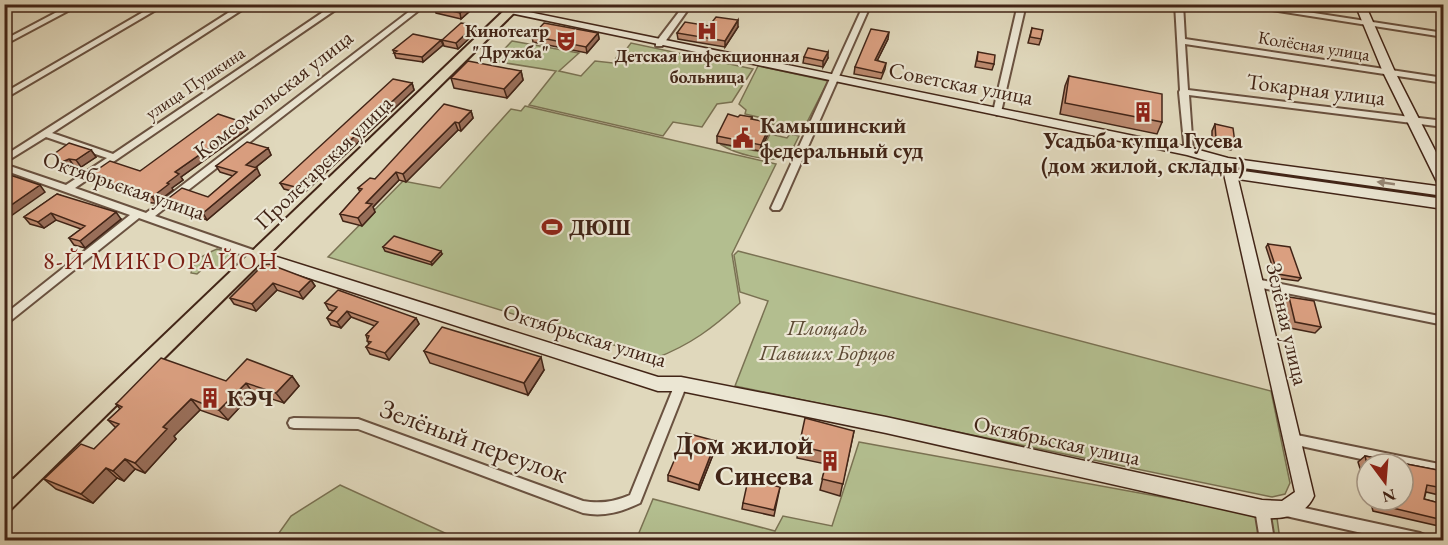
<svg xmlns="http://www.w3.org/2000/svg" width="1448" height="545" viewBox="0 0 1448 545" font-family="'EB Garamond',serif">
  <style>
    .green { fill: #b3be8f; stroke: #7a7253; stroke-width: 1.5 }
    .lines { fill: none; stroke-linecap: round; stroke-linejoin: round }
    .street-casing { stroke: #6a5240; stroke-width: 4 }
    .secondary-casing { stroke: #422517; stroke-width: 3 }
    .primary-casing { stroke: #422517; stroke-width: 4 }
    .street { fill: #ebe6d3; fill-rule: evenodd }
    .secondary { fill: #ebe6d3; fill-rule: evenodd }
    .primary { fill: #e0d8bc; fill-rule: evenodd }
    .wall { fill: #bb896e; stroke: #422517; stroke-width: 1.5 }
    .shaded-wall { fill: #996f5a; stroke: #422517; stroke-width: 1.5 }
    .building { fill: #da9f80; stroke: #422517; stroke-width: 1.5 }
    .oneway { fill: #968675 }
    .labels { text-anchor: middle; stroke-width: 4.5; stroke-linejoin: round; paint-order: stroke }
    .far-poi-label { font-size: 18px; font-weight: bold; fill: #422517; stroke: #ebe6d3; text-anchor: end }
    .far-street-label { font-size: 18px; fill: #422517; stroke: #ebe6d3 }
    .street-label { font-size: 22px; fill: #422517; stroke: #ebe6d3 }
    .poi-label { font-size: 22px; font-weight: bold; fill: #422517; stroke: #ebe6d3; text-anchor: start }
    .park-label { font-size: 22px; font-style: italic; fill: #5e4b35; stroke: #ebe6d3 }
    .neighbourhood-label { font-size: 24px; letter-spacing: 1.5px; fill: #7a1f14; stroke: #ebe6d3 }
    .near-street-label { font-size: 27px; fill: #422517; stroke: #ebe6d3 }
    .near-poi-label { font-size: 27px; font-weight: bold; fill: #422517; stroke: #ebe6d3; text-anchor: end }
  </style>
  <rect width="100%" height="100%" fill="#e0d8bc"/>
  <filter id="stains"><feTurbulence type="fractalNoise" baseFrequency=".00333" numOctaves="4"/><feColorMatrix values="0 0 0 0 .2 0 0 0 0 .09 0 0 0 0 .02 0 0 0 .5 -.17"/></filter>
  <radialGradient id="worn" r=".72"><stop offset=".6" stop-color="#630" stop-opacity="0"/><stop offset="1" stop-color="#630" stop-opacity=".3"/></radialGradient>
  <!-- green -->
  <path class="green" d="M512,41L579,53L559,71L581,76L595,61L613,63L621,50L625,51L631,43L753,69L732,102L717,104L702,127L673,122L663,136L529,105L556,71L493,61Z
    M758,66L828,81L803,130L766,123L762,118L745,114L746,110L739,104Z
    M525,106L776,164L732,254L740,303C713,328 690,345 656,358L328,257L403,181L440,188L511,109L521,111Z
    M770,134L787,138L790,134L799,136L788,158C768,162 737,155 720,144L761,152Z
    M217,249L230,253L232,256L217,269L206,266L197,274L191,273C193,259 206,254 217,249Z
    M738,251L1271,391L1290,483L1285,494L1272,497L735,386L768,301L740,292L734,255Z
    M859,442L1277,518L1280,540H636L653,499L775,531L783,516L832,526Z
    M340,485L458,539L462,540H274L291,516Z"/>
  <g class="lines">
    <!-- street casing -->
    <g class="street-casing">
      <path id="street" d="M4,4H8L4,7Z
        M72,4H81L4,45V40Z
        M157,4H166L4,99V93Z
        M242,4H251L52,133L113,154L335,4H344L75,188L146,213L419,4H427L155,216L262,253L263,256L262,259H254L139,218L4,326V315L130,215L4,170V164L66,185L107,158L46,137L4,163V156Z
        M685,4H692L662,46H656V42Z
        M864,4H871L781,208L779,210H773L771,208Z
        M1018,4H1026L1001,112L997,115L993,112Z
        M1175,4H1183L1185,39L1444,78V83L1185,44L1188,90L1444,121V127L1189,95L1193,151L1191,153H1185L1179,92L1180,90Z
        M1234,4H1255L1444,33V37Z
        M1256,279L1444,317V325L1252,286L1251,283Z
        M681,379L685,381L687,384L640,503C621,512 604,517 583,513L358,429L294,428L290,427L288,423L290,419L294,418L358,419L583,501C600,504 614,502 630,495L675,384L677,381Z
        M4,385L8,386L10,392L8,396L4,397Z
        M1292,434L1444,465V477L1403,468V464H1384L1292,444L1288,443L1286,439L1288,435Z
        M4,475L24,484L26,488L24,492L19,494L4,488Z
        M1262,503L1267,505L1269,509L1274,540H1260L1255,509L1257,505Z
        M1286,504L1420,533L1425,535L1427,540H1393L1286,516L1281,514L1279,510L1281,506Z"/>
    </g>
    <!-- secondary casing -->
    <g class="secondary-casing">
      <path id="secondary" d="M467,4H490L1188,147L1228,158L1444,187V196L1236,167V170L1444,199V209L1238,179L1314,496C1305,517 1282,519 1262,518L886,433L681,391H658L253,260L251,256L253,252L258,251L658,377H681L886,417L1262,500L1282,501L1295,492L1222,165L1187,155Z
        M1355,4H1365L1395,72L1444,168V186L1437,182L1383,72Z"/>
    </g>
    <!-- primary casing -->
    <g class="primary-casing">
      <path id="primary" d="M511,4H523L11,509L4,511V488Z"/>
    </g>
    <!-- street -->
    <use href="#street" class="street"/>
    <!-- secondary -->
    <use href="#secondary" class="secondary"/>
    <!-- primary -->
    <use href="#primary" class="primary"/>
  </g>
  <!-- wall -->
  <path class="wall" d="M469,5L470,11L461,19L436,13L434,7Z
    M709,26L738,27L725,47L678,39L677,33Z
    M1032,28L1041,39L1039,45L1028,43Z
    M476,32L458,49L444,46L442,40Z
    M598,33L599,39L587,53L533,42L532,36Z
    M888,39L877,61L886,63L885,69L881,79L854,74L855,67Z
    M441,40L443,45L423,62L396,58L393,50Z
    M978,52L994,64L992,70L975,67Z
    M804,57L828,58L823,67L803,63Z
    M521,71L523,80L507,98L454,88L451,78Z
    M1069,76L1162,122L1157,134L1060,114L1065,86Z
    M412,83L414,90L303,194L284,189L280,183Z
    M471,111L473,118L461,131L458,130L406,182L399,180L373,207L375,212L362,226L343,221L340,214L360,192L358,188L375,179Z
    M738,117H752V119L770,130L760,151L717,143V136Z
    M1215,124L1235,143L1231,150L1212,146V131Z
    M248,129L181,177L183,180L172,188L173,190L156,203H152L92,182L88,176L140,171Z
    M268,148L271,155L255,168L260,175L207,220L170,207L165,201L208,197L233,176L220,172L216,166Z
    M91,150L96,157L81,167L74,166L60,171L58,159L54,154Z
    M57,194L121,219L85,248L74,245L69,238L81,229L56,220L44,228L30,224L24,217Z
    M1268,244L1301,278L1298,281L1276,278L1266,247Z
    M383,247L442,254L432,265L385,251Z
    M263,265L311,280L315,286L303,299L277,290L256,311L234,304L230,298Z
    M1289,297L1321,327L1315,333L1290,328L1283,303Z
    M325,303L416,318L419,324L389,360L370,354L366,347L369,345L366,335L375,326L351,317L341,328L331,325L327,318L333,311L329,310Z
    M424,351L544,370L528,395L430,363Z
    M292,376L299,386L284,403L253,393L228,420L200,410L174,436L176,439L145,473L135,469L124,481L117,478L93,503L56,489L44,479L94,449L116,428L108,420L120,409L116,404L226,381Z
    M854,431L840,496L820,490L826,464L797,458L799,446Z
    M716,441V447L699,490L668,481V475Z
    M1365,456L1443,471V496L1426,492L1424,499L1443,504V527L1373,511L1370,500H1403L1367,464V491L1358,462Z
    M780,487L774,516L742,509L743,503Z"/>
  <!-- shaded-wall -->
  <path class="shaded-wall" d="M469,5L470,11L461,19L460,13Z
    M738,20V27L725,47V41Z
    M475,25L476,32L458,49L456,43Z
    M889,32L888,39L874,67L875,60Z
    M598,33L599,39L587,53L586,47Z
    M441,40L443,45L423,62L422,57Z
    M828,52V58L823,67V61Z
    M521,71L523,80L507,98L504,89Z
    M412,83L414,90L303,194L299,188Z
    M471,111L473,118L461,131L459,123Z
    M455,122L458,130L406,182L403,174Z
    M245,123L248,129L181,177L183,180L172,188L173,190L156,203L152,197L167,183L175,172Z
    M771,123L770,130L760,151L761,145Z
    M268,148L271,155L250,172L246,165Z
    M91,150L96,157L81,167L76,160Z
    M69,159L74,166L60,171L55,165Z
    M257,168L260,175L207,220L203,213Z
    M396,172L399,180L373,207L375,212L362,226L358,218L366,203Z
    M40,185L45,192L8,218L4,214V210Z
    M116,212L121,219L85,248L80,241Z
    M51,213L56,220L44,228L38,222Z
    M441,251L442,254L432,265L431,262Z
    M311,280L315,286L303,299L299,292Z
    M273,283L277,290L256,311L252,304Z
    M347,311L351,317L341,328L337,322Z
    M416,318L419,324L389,360L385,353Z
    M541,357L544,370L528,395L524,383Z
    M292,376L299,386L284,403L276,393Z
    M246,383L253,393L228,420L219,410Z
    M191,399L200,410L174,436L176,439L145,473L135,463L163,427Z
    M716,441V447L699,490V485Z
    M125,459L135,469L124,481L113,471Z
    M106,468L117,478L93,503L81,494Z"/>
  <!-- building -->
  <path class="building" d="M438,4H466L469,5L460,13L434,7Z
    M716,17L738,20L725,41L677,33L685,22L709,26Z
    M461,23L475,25L456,43L442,40Z
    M544,23L598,33L586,47L532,36Z
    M1032,28L1043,30L1041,39L1030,37Z
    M871,29L889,32L875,60L886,63L882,73L855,67Z
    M413,34L441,40L422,57L394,53L397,51L393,50Z
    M808,48L828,52L823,61L804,57Z
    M978,52L995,55L994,64L977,61Z
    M468,61L521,71L504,89L451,78Z
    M1069,76L1162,94V122L1065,103Z
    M393,79L412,83L299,188L280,183Z
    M444,104L471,111L459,123L455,122L403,174L396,172L366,203L372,204L358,218L340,214L362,189L358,188L370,178L375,179Z
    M218,114L245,123L175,172L179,174L167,183L169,184L152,197H148L88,176L110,161L140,171Z
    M728,114L738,117L740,115L752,117L751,119L771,123L761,145L717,136Z
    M1215,124L1233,128L1235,143L1216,139Z
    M247,142L268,148L246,165L257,168L203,213L165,201L182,188L208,197L237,172L216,166Z
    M69,143L91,150L76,160L69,159L55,165L59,156L54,154Z
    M4,173L40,185L4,210Z
    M57,194L116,212L80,241L69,238L85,226L51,213L38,222L24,217Z
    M394,236L441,251L431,262L383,247Z
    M1268,244L1290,247L1301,278L1278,274Z
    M269,264L311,280L299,292L273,283L252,304L230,298L263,265Z
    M338,290L416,318L385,353L366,347L371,342L367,341L369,336L366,335L378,322L347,311L337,322L327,318L337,307L325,303Z
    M1289,297L1314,301L1321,327L1295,322Z
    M442,327L541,357L524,383L424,351Z
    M161,358L226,381L247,359L292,376L276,393L246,383L219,410L191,399L163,427L167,429L135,463L125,459L113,471L106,468L81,494L44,479L81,444L94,449L119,424L108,420L122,407L116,404Z
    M805,418L854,431L843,484L822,479L829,453L799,446Z
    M686,433L716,441L699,485L668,475Z
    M1365,456L1443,471V488L1427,485L1424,499L1443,504V520L1380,505L1379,500H1403V464H1367Z
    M748,480L780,487L774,510L743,503Z"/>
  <!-- one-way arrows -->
  <defs><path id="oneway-solid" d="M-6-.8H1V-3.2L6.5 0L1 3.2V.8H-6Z" transform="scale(1.5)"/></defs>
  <use class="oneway" href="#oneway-solid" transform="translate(1386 183) rotate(-172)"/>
  <!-- icons -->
  <defs>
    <g id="hospital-bare" transform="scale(1.62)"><path d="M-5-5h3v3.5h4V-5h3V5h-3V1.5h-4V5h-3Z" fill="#8f2418" stroke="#ebe6d3" stroke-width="2.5" paint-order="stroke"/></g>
    <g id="theatre-bare" transform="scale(1.62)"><path d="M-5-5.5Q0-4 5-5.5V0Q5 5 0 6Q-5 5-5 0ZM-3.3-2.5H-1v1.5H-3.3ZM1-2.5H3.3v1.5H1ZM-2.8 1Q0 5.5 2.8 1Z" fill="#8f2418" stroke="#ebe6d3" stroke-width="2.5" paint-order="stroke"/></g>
    <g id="building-bare" transform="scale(1.62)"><path d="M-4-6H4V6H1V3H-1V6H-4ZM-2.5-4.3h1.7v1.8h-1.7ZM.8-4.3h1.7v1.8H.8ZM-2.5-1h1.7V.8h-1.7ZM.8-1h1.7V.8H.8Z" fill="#8f2418" stroke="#ebe6d3" stroke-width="2.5" paint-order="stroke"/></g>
    <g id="civic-bare" transform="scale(1.62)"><path d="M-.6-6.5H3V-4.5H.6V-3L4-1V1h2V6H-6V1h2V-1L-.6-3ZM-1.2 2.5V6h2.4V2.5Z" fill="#8f2418" stroke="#ebe6d3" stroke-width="2.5" paint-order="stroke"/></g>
    <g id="stadium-bare" transform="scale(1.62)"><path d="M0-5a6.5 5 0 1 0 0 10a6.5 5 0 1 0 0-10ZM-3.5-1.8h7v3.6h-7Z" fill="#8f2418" stroke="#ebe6d3" stroke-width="2.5" paint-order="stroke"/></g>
  </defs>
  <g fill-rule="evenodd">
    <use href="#hospital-bare" x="707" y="31"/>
    <use href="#theatre-bare" x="566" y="41"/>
    <use href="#building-bare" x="1143" y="112"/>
    <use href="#civic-bare" x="743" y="138"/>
    <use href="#stadium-bare" x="552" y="227"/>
    <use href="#building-bare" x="210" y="398"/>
    <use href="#building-bare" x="830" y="461"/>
  </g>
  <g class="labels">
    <!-- far-poi labels -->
    <g class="far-poi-label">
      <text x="549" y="37">Кинотеатр<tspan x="549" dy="21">"Дружба"</tspan></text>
      <text x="707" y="62" text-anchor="middle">Детская инфекционная<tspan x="707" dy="21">больница</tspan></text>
    </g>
    <!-- far-street labels -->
    <g class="far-street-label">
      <text transform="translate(1314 46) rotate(9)" y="6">Колёсная улица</text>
      <text transform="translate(195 83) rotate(-34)" y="6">улица Пушкина</text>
    </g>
    <!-- street labels -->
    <g class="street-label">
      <text transform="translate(961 83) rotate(11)" y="8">Советская улица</text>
      <text transform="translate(1316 89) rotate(7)" y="8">Токарная улица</text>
      <text transform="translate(273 94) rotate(-38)" y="8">Комсомольская улица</text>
      <text transform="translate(323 162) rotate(-44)" y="8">Пролетарская улица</text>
      <text transform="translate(124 185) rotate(19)" y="8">Октябрьская улица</text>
      <text transform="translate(1288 324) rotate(77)" y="8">Зелёная улица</text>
      <text transform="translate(585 335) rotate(17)" y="8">Октябрьская улица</text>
      <text transform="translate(1057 440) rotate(12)" y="8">Октябрьская улица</text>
    </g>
    <!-- poi labels -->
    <g class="poi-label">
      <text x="760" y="133">Камышинский<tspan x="760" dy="25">федеральный суд</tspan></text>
      <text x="1143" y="148" text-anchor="middle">Усадьба купца Гусева<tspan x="1143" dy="25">(дом жилой, склады)</tspan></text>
      <text x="569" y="235">ДЮШ</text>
      <text x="227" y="406">КЭЧ</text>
    </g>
    <!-- park labels -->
    <g class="park-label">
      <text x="827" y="335">Площадь<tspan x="827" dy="25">Павших Борцов</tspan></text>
    </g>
    <!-- neighbourhood labels -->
    <g class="neighbourhood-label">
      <text x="161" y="269">8-Й МИКРОРАЙОН</text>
    </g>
    <!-- near-street labels -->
    <g class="near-street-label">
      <text transform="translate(474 441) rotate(20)" y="9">Зелёный переулок</text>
    </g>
    <!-- near-poi labels -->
    <g class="near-poi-label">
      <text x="813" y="454">Дом жилой<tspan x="813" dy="31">Синеева</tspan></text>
    </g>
  </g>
  <!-- margin -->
  <rect width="1448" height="545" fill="none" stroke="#e0d8bc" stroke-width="24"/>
  <rect x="6" y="6" width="1436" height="533" fill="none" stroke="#422517" stroke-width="3"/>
  <rect x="12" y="12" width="1424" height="521" fill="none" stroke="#422517" stroke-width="1.5"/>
  <!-- north arrow -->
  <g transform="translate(1385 482) rotate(164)"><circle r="28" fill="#ebe6d3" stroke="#a79988" stroke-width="1.5"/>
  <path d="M0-4.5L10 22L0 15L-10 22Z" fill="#8f2418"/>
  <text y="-9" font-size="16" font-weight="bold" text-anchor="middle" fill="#422517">N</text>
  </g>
  <rect width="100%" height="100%" filter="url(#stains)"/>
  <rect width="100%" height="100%" fill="url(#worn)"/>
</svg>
